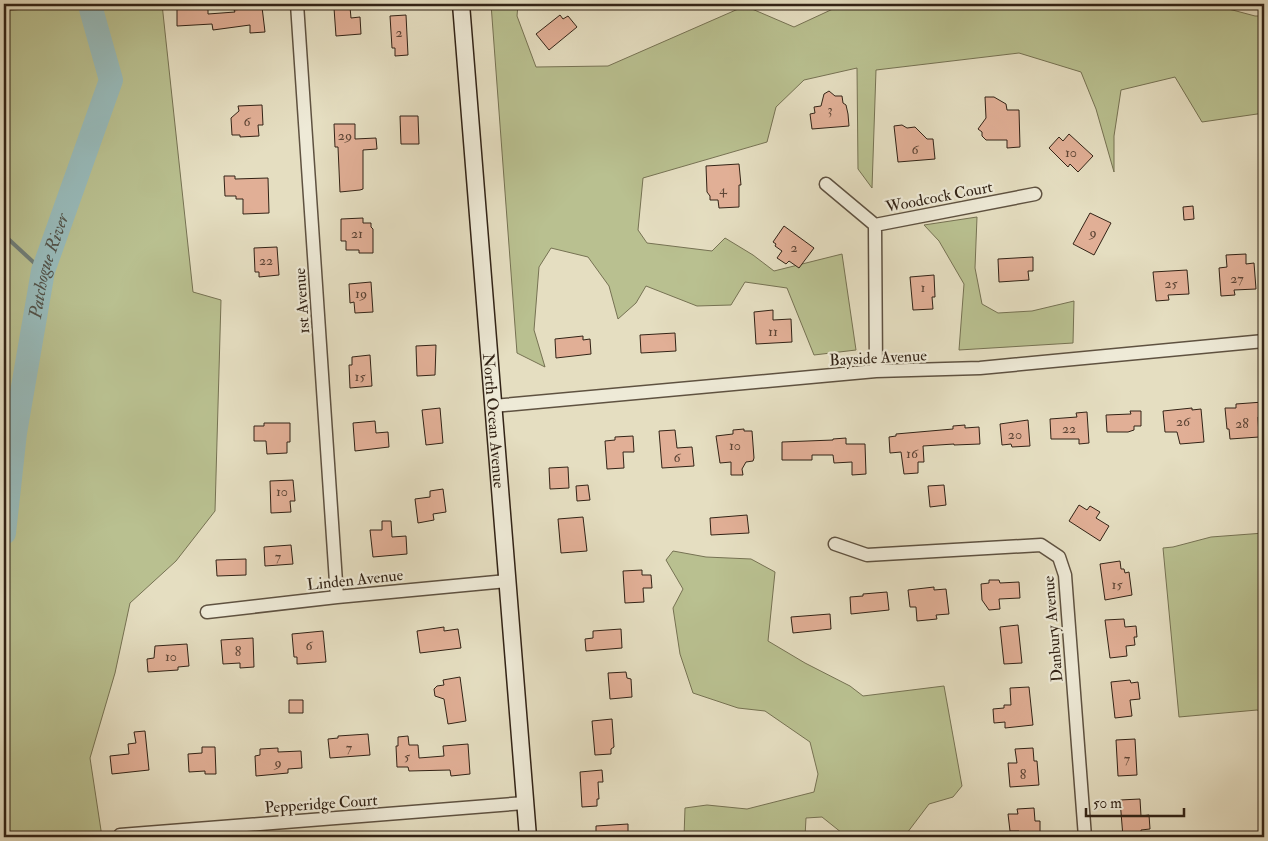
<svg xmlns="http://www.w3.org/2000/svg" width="1268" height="841" viewBox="0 0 1268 841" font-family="'IM FELL Double Pica',serif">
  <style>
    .green { fill: #b9c090; stroke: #767253 }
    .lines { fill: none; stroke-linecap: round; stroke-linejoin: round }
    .stream { stroke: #6f7e79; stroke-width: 4 }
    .river { stroke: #98bbbb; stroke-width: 24 }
    .building { fill: #e1af96; stroke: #322316 }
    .minor-casing { stroke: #5f5241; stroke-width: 15 }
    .secondary-casing { stroke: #322316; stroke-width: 19 }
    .minor { stroke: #eeead7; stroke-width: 12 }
    .secondary { stroke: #eeead7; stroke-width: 16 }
    .labels { text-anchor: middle; stroke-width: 4.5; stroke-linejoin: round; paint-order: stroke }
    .number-label { font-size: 14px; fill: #5e4636 }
    .street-label { font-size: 16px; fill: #322316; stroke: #eeead7 }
    .water-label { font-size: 18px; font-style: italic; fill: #515148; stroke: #eeead7 }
  </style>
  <rect width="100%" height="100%" fill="#e5dec1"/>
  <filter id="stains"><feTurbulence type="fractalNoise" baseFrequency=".004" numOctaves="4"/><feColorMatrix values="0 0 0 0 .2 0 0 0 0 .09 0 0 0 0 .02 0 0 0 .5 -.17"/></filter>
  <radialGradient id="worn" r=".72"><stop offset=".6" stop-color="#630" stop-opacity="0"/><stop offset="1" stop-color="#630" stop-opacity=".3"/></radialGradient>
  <!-- green -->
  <path class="green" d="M71,4H162L193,292L221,300L215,511L176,561L130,603L115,673L90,758L102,837H4V11Z
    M491,4H518L517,16L536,67L608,66L745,6L794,27L835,8L838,4H1210L1255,16H1264V113L1202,122L1175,77L1121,90L1114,136V172L1096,109L1081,72L1019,53L876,70L872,188L858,169L857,68L804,80L776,107L767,142L643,178L638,230L647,243L712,251L725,238L753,255L774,271L842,254L856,350L814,355L787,288L745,282L731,305L697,306L646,286L636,303L618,319L609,286L588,257L551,248L539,267L534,330L545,367L517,353Z
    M977,217L975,268L982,304L998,313L1032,311L1074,301L1073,343L959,350L964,284L939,241L924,225Z
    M1264,533V713L1257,710L1179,717L1163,548L1173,547L1211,537Z
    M673,551L706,557L751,559L775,572L768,641L805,663L850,686L863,696L944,686L962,786L953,797L929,804L904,837H847L822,817L806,818L805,837H684L685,808L707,805L747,809L814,792L818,774L810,742L765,711L738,708L693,693L680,654L673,608L683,589L666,560Z"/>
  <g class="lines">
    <!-- stream -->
    <path class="stream" d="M4,235L43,271"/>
    <!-- river -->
    <path class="river" id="s1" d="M4,533L15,433L43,271L111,80L91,9"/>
  </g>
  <!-- building -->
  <path class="building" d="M262,7L265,32L250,33V25L213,30L212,24L177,26V9L208,8V14L235,12L234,10Z
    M350,7L351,18L360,17L361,34L336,36L334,8Z
    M406,15L408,55L395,56V48H392L390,16Z
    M560,15L563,19L568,16L577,27L549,50L536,34Z
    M829,91L835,96H842L843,103L846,105L848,114L849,126L812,129L810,114L815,113L814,107L821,106L824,94Z
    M985,97H994L1006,104L1007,110H1019L1020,147L1007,148V140H986L982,136V132L978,129L986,118Z
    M262,105L263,125H258L259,136L240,137V135H232L231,118L239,111L238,106Z
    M400,116H418L419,144H401Z
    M334,124H355V139L376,138L377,149L363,150V189L360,190L340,192L338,147H335Z
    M902,125L907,128L915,127L927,139H933L935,159L898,162L894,126Z
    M1069,134L1093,156L1078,172L1070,164L1068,167L1049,148L1059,137L1063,141Z
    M739,164L741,185H739V207L719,208L718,200H710V196L707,192L706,166Z
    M224,176H235V179L268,178L269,213L243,214V199H236V196H225Z
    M1193,206L1194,219L1184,220L1183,207Z
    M1090,213L1111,223L1094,255L1073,244Z
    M363,218V223H371V227L373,229V253H359V250H346V241H341V219Z
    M784,226L814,248L799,268L789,261L786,264L777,258L782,251L775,246L776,244L773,242Z
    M277,247L279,275L259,277V272H255L254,248Z
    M1246,254V264L1254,263L1256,289L1234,290L1235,295L1221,296L1219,268L1227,267L1226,255Z
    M1033,257V271H1028L1029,280L999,282L998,259Z
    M1187,270L1189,294L1168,295L1169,300L1156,301L1153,272Z
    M934,275L935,297H932L933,309L913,310L910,277Z
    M371,282L373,312L355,313L354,302L350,303L349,284Z
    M773,310V320L791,319L792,342L756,344L754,312Z
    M675,333L676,351L641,353L640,335Z
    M583,336V340L590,339L591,354L556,358L555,339Z
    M436,345L435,375L417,376L416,346Z
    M370,355L372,386L350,388L349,365H352V357Z
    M1263,402L1264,416L1258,417L1259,437L1230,439L1229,429H1227L1225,408H1236V404Z
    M440,408L443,443L426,445L422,410Z
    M1192,408V410L1201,409L1204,442L1180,444L1177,432H1165L1163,411Z
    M1130,411H1141V426H1134V430L1128,432H1107L1106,415L1131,414Z
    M1087,412L1089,443L1079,444V439H1051L1050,419L1077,417L1076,413Z
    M1028,420L1030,446L1012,447L1011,444L1002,445L1000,424Z
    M375,421L376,433L388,432L389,447L355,451L353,423Z
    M264,423H290V442H287V453L267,454L266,441H254V426H264Z
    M965,425V428L979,427L980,444L954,445V444L923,446L924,462H918V473L904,474L901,452L890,453L889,437L896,436V434L953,429V426Z
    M744,429V431H752L754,458L753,461L746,462L742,469L743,475H731V462L720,463L716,436L733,434V430Z
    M675,430L677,448L692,447L694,466L662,468L659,431Z
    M633,436L634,452H623L624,468L607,469L605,441L615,440V437Z
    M846,438V444H865L866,474L852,475V462L834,463L833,455H812V460H782V442L833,440V439Z
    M568,467L569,488L550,489L549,468Z
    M293,480L295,501H290L291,512L271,513L270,481Z
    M588,485L590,500L577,501L576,486Z
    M944,485L946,505L930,507L928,486Z
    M443,489L446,512L433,514L434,520L418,523L415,499L430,497V491Z
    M1079,505L1087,510L1090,506L1100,512L1096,518L1109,526L1100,541L1069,521Z
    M747,515L749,533L711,535L710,518Z
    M583,517L587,551L561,553L558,519Z
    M382,521H391L392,537L406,536L407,554L373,557L370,530H382Z
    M291,545L293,564L265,566L264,547Z
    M246,559V575L217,576L216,560Z
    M1120,561L1121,569H1124L1125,573L1129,572L1132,595L1105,600L1100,564Z
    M642,570V575H651L652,588H643L644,602L625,603L623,571Z
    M989,580H999L1000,583L1019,582L1020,598L999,599L1000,609L989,610L982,600L981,584L989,583Z
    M934,587V590L946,589L949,614L936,615L937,619L917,621L916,607H910L908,590Z
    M887,592L889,610L851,614L850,597L863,596V594Z
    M830,614L831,629L793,633L791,617Z
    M1124,619L1125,627L1136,626L1137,637H1134L1135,645L1126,646L1127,656L1110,658L1105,620Z
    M1018,625L1022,663L1004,664L1000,627Z
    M444,627V631L458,629L461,648L420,653L417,631Z
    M621,629L622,648L586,651L585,639L593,638V631Z
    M323,631L326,662L297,664V657H294L292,634Z
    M253,638L254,667L240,668V663L223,664L221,640Z
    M187,644L189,666L178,667V670L148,672L147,659L154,658L155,646Z
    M626,672L627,678L631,679L632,697L610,699L608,673Z
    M460,677L466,721L448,724L444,699L435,696L434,689L437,686L444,685L443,680Z
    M1130,680L1131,683L1138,682L1140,699L1130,700L1132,716L1115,718L1111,682Z
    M1029,687L1033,725L1005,728V722L994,723L993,709L1004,708V705H1011L1010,688Z
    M289,700H303V713H289Z
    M612,719L614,747L611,749V754L595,755L592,721Z
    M145,731L149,770L112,774L110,756L129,754L128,744L136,743L134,732Z
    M368,734L370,755L330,758L328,739L338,738V736Z
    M408,736L409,745H418L419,758L444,756L443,746L468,744L470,774L451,776L450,770L409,771L408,767H397L396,746H398V737Z
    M1135,739L1137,775L1118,776L1116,740Z
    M202,747H215L216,774H205V771L189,772L188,754L202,753Z
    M278,748V752L301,751L302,768L288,769V773L256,776L255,756L260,755V749Z
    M1033,748L1034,761H1037L1039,785L1010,787L1008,763H1017L1015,749Z
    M602,770L603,782H598L599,799H597V806L582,807L580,772Z
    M1140,799L1141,816L1149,815L1150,829L1141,830V837H1123L1120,800Z
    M1034,808L1035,821H1040V837H1019V831H1010L1008,814H1018L1017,809Z
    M628,824V837H596V826Z"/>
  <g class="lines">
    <!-- minor casing -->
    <g class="minor-casing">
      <path id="minor" d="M297,4L337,597
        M826,184L875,225
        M875,225L1035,194
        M875,225L876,371
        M493,406L876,371L980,368L1264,341
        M835,544L867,555L1041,545L1059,557L1065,575L1085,837
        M207,612L337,597L507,581
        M120,835L525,803"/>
    </g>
    <!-- secondary casing -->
    <g class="secondary-casing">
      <g id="secondary">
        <path id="s2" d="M461,4L528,837"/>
      </g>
    </g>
    <!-- minor -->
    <use href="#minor" class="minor"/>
    <!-- secondary -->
    <use href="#secondary" class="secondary"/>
  </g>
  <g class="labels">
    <!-- number labels -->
    <g class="number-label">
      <text x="399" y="37">2</text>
      <text x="830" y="114">3</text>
      <text x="247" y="126">6</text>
      <text x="345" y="140">29</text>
      <text x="915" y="154">6</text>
      <text x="1071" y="157">10</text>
      <text x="723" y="194">4</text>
      <text x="1093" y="237">9</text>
      <text x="357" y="238">21</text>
      <text x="794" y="252">2</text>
      <text x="266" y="265">22</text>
      <text x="1237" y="283">27</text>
      <text x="1171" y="288">25</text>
      <text x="923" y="292">1</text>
      <text x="361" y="298">19</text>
      <text x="773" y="336">11</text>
      <text x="360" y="381">15</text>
      <text x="1183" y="426">26</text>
      <text x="1242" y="428">28</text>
      <text x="1069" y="433">22</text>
      <text x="1015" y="439">20</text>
      <text x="735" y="450">10</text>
      <text x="912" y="458">16</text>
      <text x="677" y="462">6</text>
      <text x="282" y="496">10</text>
      <text x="278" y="561">7</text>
      <text x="1117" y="589">15</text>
      <text x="309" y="650">6</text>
      <text x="238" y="656">8</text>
      <text x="171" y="661">10</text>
      <text x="349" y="752">7</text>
      <text x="407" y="761">5</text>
      <text x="1127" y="763">7</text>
      <text x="278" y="767">9</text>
      <text x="1023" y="779">8</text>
    </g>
    <!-- street labels -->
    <g class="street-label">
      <text transform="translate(939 196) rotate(-11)" y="6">Woodcock Court</text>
      <text transform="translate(301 301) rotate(-94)" y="6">1st Avenue</text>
      <text transform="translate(878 357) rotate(-3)" y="6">Bayside Avenue</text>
      <text dy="6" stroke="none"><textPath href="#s2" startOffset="418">North Ocean Avenue</textPath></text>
      <text transform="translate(355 579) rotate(-6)" y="6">Linden Avenue</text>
      <text transform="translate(1052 629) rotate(-95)" y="6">Danbury Avenue</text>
      <text transform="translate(321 803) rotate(-4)" y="6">Pepperidge Court</text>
    </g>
    <!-- water labels -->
    <g class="water-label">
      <text dy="6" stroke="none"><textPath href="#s1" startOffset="271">Patchogue River</textPath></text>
    </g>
  </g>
  <!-- margin -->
  <rect width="1268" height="841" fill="none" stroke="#e5dec1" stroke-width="20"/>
  <rect x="5" y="5" width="1258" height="831" fill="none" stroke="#322316" stroke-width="2.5"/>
  <rect x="10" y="10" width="1248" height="821" fill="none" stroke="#322316"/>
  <!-- scale -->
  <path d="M1086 808v8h98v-8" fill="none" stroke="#322316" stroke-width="2.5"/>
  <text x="1093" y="808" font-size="15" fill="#322316" stroke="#eeead7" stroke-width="4" paint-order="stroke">50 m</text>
  <rect width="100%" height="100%" filter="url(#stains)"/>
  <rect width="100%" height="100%" fill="url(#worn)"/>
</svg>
